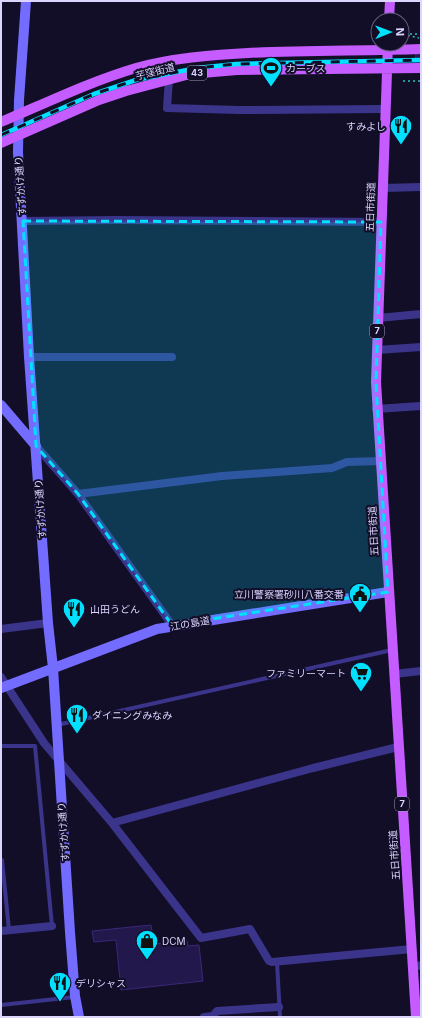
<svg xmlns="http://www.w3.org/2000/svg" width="422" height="1018" viewBox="0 0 422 1018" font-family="Inter,'Noto Sans JP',sans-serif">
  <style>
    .building { fill: #23184b; stroke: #3a2879 }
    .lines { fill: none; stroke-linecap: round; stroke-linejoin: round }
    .path { stroke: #25c3bd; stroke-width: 1.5; stroke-dasharray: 2 3; stroke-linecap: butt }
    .lane { stroke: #3a358b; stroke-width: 4 }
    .street { stroke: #3a358b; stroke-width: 8 }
    .secondary { stroke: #736cff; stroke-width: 10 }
    .primary { stroke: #c55cff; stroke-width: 10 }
    .rail-casing { stroke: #01e0ff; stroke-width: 4.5 }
    .rail { stroke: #130e28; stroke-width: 3; stroke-dasharray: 9; stroke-linecap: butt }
    .marked { fill: #01e0ff; fill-opacity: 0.2; stroke: #01e0ff; stroke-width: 3; stroke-dasharray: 8 5; stroke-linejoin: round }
    .labels { text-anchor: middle; stroke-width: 4; stroke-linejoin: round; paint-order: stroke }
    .shield { fill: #130e28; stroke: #9f99be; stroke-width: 1 }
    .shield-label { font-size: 9px; font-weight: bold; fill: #dbd5ff }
    .poi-label { font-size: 10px; fill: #dbd5ff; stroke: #130e28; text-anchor: start }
    .street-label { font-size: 10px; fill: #dbd5ff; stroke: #130e28 }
  </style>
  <rect width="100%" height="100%" fill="#130e28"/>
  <!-- building -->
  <path class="building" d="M416,53H421V65H415Z
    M151,925L154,944L187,941L188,946L199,945L203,981L121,990L116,940L94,942L92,931Z"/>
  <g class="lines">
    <!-- path -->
    <path class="path" d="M403,34L419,38
      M405,34H421
      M403,81H421"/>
    <!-- lane -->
    <path class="lane" d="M57,725L392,650
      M1,746H35L52,926
      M2,860L9,930
      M277,962L280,1017
      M1,1005L74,997"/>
    <!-- street -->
    <path class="street" d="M169,79L167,108L239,110L385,109
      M383,188L421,187
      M23,221L117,220L381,222
      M378,318L421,314
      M377,350L421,347
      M29,357H172
      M376,409L421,406
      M36,446L78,494
      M172,625L78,494L222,476L332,468L347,462L380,461
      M1,629L48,623
      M394,674L421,671
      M1,677L44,743L112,823L313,768L398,747
      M112,823L201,938L250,929L269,961L272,962L412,949
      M1,931L52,926
      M413,965L421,966
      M204,1017L213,1016L217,1011L279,1007"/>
    <!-- secondary -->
    <path class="secondary" d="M26,1L19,100L18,152L29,357L48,623L53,668L70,932L75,996L79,1017
      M1,405L36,446
      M1,688L157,629L388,592"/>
    <!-- primary -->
    <path class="primary" d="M389,20L390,1
      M388,44L376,382L416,1017
      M1,122C46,103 89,82 136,68C173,58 210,55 248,53C305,50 363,51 421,49
      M1,143L99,100L126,91L190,74L237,70L421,68"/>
    <!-- rail casing -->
    <g class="rail-casing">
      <path id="rail" d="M1,135L94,94L136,80L197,68L236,64L421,60"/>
    </g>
    <!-- rail -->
    <use href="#rail" class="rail"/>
  </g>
  <!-- marked area -->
  <path class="marked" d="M23,221L381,222L376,382L388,592L172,625L78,494L36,446Z"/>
  <!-- icons -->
  <defs>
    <g id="stadium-pin" transform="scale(1.15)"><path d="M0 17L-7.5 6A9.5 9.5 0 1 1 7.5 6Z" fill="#01e0ff" stroke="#130e28"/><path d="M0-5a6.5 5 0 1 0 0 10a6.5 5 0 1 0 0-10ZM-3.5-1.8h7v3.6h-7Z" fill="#111"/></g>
    <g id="restaurant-pin" transform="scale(1.15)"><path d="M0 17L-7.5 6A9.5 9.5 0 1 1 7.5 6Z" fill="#01e0ff" stroke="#130e28"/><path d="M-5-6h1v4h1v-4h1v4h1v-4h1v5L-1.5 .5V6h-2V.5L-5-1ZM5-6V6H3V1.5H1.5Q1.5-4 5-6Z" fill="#111"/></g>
    <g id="civic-pin" transform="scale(1.15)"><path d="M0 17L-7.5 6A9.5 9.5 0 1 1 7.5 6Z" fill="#01e0ff" stroke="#130e28"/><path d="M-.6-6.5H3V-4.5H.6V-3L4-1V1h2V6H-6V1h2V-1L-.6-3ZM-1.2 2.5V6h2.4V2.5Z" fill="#111"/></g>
    <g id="supermarket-pin" transform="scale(1.15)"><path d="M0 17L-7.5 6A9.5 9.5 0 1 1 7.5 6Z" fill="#01e0ff" stroke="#130e28"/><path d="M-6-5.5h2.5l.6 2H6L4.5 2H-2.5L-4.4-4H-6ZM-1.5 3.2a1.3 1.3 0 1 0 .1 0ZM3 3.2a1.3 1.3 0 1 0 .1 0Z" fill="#111"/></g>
    <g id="shop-pin" transform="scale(1.15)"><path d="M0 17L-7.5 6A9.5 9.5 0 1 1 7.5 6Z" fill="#01e0ff" stroke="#130e28"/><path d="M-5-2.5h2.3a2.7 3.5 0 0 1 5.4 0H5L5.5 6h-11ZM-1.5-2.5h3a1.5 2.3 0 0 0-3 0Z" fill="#111"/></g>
  </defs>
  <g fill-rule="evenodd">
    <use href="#stadium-pin" x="271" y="68"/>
    <use href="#restaurant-pin" x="401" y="126"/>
    <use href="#civic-pin" x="360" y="594"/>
    <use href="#restaurant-pin" x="74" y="609"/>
    <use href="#supermarket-pin" x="361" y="673"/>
    <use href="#restaurant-pin" x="77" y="715"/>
    <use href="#shop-pin" x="147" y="941"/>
    <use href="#restaurant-pin" x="60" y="983"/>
  </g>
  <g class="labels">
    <!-- shield labels -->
    <g class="shield">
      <rect x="187" y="66" width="20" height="14" rx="3"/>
      <rect x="370" y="324" width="14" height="14" rx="3"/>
      <rect x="395" y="797" width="14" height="14" rx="3"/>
    </g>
    <g class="shield-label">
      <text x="197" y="76">43</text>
      <text x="377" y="334">7</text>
      <text x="402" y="807">7</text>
    </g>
    <!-- poi labels -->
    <g class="poi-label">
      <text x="286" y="72">カーブス</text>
      <text x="386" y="130" text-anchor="end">すみよし</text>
      <text x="344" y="598" text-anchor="end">立川警察署砂川八番交番</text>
      <text x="90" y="613">山田うどん</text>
      <text x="346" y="677" text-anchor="end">ファミリーマート</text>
      <text x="92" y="719">ダイニングみなみ</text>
      <text x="162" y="945">DCM</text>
      <text x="76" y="987">デリシャス</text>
    </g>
    <!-- street labels -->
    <g class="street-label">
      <text transform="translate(155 71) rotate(-14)" y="4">芋窪街道</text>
      <text transform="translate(20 186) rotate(-94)" y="4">すずかけ通り</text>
      <text transform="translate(370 207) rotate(-88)" y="4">五日市街道</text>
      <text transform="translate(40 509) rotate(-94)" y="4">すずかけ通り</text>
      <text transform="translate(373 531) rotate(-93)" y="4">五日市街道</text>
      <text transform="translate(190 623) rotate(-10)" y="4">江の島道</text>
      <text transform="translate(63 832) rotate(-94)" y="4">すずかけ通り</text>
      <text transform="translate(394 855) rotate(-94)" y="4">五日市街道</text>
    </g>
  </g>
  <!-- border -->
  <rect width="422" height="1018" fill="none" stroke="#dbd5ff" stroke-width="4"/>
  <!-- north arrow -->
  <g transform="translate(390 32) rotate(89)"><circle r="19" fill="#130e28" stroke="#635e7e"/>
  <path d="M0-3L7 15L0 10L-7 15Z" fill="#01e0ff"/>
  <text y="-6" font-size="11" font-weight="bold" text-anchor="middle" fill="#dbd5ff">N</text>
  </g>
</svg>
